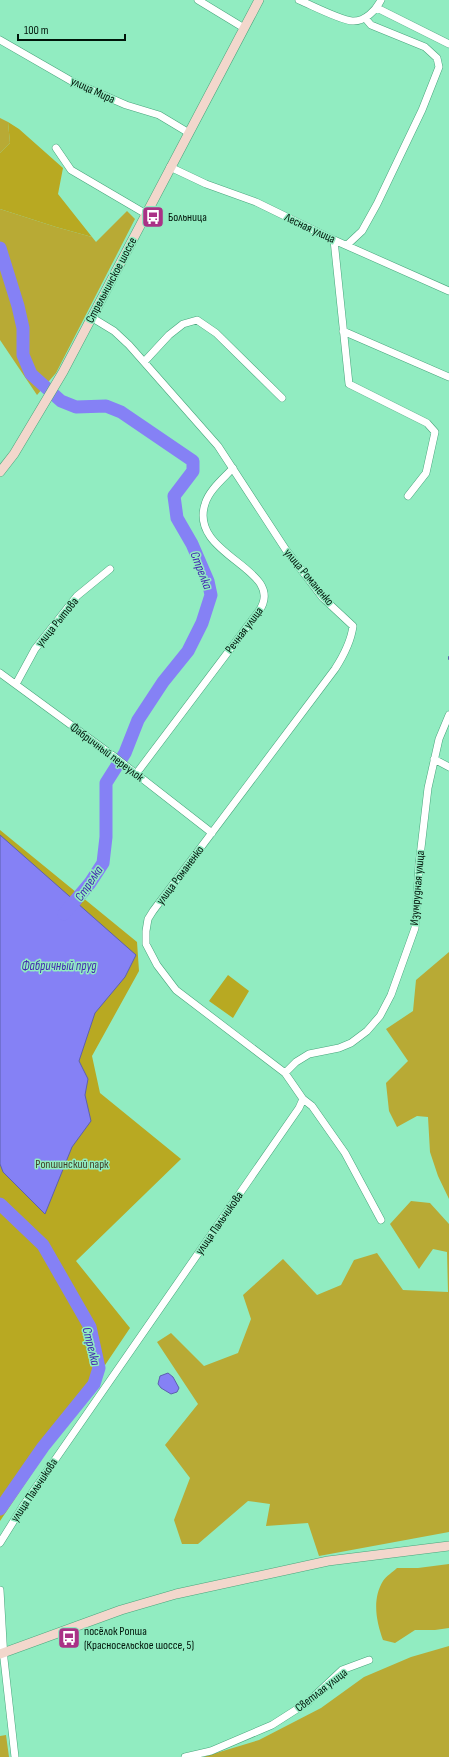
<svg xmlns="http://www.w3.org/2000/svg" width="449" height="1757" viewBox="0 0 449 1757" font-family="'Sofia Sans Condensed',sans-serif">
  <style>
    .green { fill: #b8a922 }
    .forest { fill: #b8aa35 }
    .water { fill: #8581f5; stroke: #5d61ae }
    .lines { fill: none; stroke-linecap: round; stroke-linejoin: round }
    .stream { stroke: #5d61ae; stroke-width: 2 }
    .river { stroke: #8581f5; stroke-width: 13 }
    .street-casing { stroke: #48a57c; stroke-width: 8 }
    .secondary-casing { stroke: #48a57c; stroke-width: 10 }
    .street { stroke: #fff; stroke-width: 7 }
    .secondary { stroke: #f2d7cc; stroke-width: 9 }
    .labels { text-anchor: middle; stroke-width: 3; stroke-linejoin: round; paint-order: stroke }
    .street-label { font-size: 12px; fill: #00150a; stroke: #91ecc1 }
    .poi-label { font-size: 12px; fill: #00150a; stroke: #91ecc1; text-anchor: start }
    .park-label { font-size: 12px; fill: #423f27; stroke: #91ecc1 }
    .water-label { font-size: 13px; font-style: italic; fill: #4328af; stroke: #91ecc1 }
  </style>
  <rect width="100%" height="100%" fill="#91ecc1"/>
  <!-- green -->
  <path class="green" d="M8,122L19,129L63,168L58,194L92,237L56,227L0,209V153L10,143Z
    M0,830L137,942L139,971L92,1056L100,1093L181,1159L76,1261L130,1328L0,1521Z
    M228,975L249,991L233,1018L209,1001Z"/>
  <!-- forest -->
  <path class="forest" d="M0,118L8,122L10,143L0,153Z
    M0,209L56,227L92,237L96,242L127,211L135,219L56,373L37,395L0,340Z
    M449,952V1199L438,1176L430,1152L428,1117L417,1116L397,1127L389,1111L386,1083L408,1061L386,1029L413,1011L416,980Z
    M411,1201L430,1203L449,1224V1532L319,1556L308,1523L266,1526L270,1504L248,1501L198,1544H182L174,1520L190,1478L165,1445L198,1404L157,1342L171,1333L204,1366L238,1353L251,1319L243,1295L283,1259L317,1295L341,1285L354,1260L377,1253L403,1290L448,1292L447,1252L433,1249L419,1269L390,1224Z
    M449,1564V1628L435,1630H415L395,1643L383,1640C376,1621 372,1599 383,1581C386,1576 393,1572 397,1568H418Z
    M449,1646V1757H203L259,1740L321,1708L364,1677L411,1657Z
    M6,1735L9,1757H0V1736Z"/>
  <!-- water -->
  <path class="water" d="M0,835L136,955L125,977L95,1013L79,1061L88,1079L85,1095L91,1121L72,1147L45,1214L3,1172L0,1164Z
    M168,1373L173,1377L179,1388L177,1392L171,1394L161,1388L158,1384L160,1376Z"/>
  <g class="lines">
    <!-- stream -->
    <path class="stream" d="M449,657V659"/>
    <!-- river -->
    <path class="river" d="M0,248L18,306L23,328V355L31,374L61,401L76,407L106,406L121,412L193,461V471L174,496L177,518L192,544L208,581L211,595L202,623L188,651L163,682L138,720L125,753L106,783V837L103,863L90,883L64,914
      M0,1204L43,1245L90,1327L99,1368L94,1384L43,1447L0,1509"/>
    <!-- street casing -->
    <g class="street-casing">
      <path id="street" d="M198,0L244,28
        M299,0C311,5 340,20 352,21C365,22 376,10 381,0
        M377,8L449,44
        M0,40L73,82L126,105L159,115L189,133
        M56,148L71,170L146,214
        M170,167L206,184L256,202L334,240L449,291
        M334,240L349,384L427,423L435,432L426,473L408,496
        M347,245L362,231L377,204L422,110L439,67L437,58L425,47L371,25L365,18
        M343,331L449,377
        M144,362L169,335L183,324L197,320L216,333L282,398
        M0,673L112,755L212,833
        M16,684L35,649L77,596L110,569
        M434,759L449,767
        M136,774L259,611C288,569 188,556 205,504C209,490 224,478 233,468
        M285,1073L296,1062L309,1054L339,1048L351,1043L367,1031L380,1016L391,995L415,928L419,865L428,788L439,739L449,715
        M303,1099L312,1106L345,1153L381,1220
        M0,1543L23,1506L299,1108L303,1099L285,1073L176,990L157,965L146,944V931L148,919L153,911L335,669C344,655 351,642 353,626L323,598L286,550L218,446L129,345L114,331L91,317
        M0,1590L4,1659L15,1757
        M185,1757L211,1751L272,1725L308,1702L342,1670L369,1660"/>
    </g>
    <!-- secondary casing -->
    <g class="secondary-casing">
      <path id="secondary" d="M0,472L14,454L63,372L259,0
        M0,1654L121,1610L176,1594L328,1561L449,1546"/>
    </g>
    <!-- street -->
    <use href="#street" class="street"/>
    <!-- secondary -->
    <use href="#secondary" class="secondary"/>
  </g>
  <!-- icons -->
  <defs>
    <g id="bus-square" transform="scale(1.15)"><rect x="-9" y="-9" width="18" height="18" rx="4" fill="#aa3186" stroke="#91ecc1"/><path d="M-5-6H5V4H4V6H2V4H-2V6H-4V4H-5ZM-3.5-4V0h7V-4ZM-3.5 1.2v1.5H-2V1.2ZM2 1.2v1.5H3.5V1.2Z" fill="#fff"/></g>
  </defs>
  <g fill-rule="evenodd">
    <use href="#bus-square" x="153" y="217"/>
    <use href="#bus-square" x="69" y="1638"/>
  </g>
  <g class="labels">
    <!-- street labels -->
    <g class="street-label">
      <text transform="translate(93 90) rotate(25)" y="4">улица Мира</text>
      <text transform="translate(310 228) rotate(25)" y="4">Лесная улица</text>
      <text transform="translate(111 280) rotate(-62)" y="4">Стрельнинское шоссе</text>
      <text transform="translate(309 577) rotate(50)" y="4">улица Романенко</text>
      <text transform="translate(57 622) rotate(-51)" y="4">улица Рытова</text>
      <text transform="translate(244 630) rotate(-53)" y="4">Речная улица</text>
      <text transform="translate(107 752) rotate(37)" y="4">Фабричный переулок</text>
      <text transform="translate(180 875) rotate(-53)" y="4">улица Романенко</text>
      <text transform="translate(417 888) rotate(-85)" y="4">Изумрудная улица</text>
      <text transform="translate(219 1223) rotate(-55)" y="4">улица Пальчикова</text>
      <text transform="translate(34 1490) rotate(-56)" y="4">улица Пальчикова</text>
      <text transform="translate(321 1690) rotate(-38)" y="4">Светлая улица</text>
    </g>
    <!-- poi labels -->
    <g class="poi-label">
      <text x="168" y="221">Больница</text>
      <text x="84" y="1635">посёлок Ропша<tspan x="84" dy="14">(Красносельское шоссе, 5)</tspan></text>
    </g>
    <!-- park labels -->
    <g class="park-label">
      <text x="72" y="1168">Ропшинский парк</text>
    </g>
    <!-- water labels -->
    <g class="water-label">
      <text transform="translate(202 570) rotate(69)" y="5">Стрелка</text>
      <text transform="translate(88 883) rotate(-56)" y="5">Стрелка</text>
      <text x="59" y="970">Фабричный пруд</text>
      <text transform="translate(92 1346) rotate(76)" y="5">Стрелка</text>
    </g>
  </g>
  <!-- scale -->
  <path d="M18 34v6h107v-6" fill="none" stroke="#00150a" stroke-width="2"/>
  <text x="24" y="34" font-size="12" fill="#00150a" stroke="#91ecc1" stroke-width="3" paint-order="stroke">100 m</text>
</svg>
